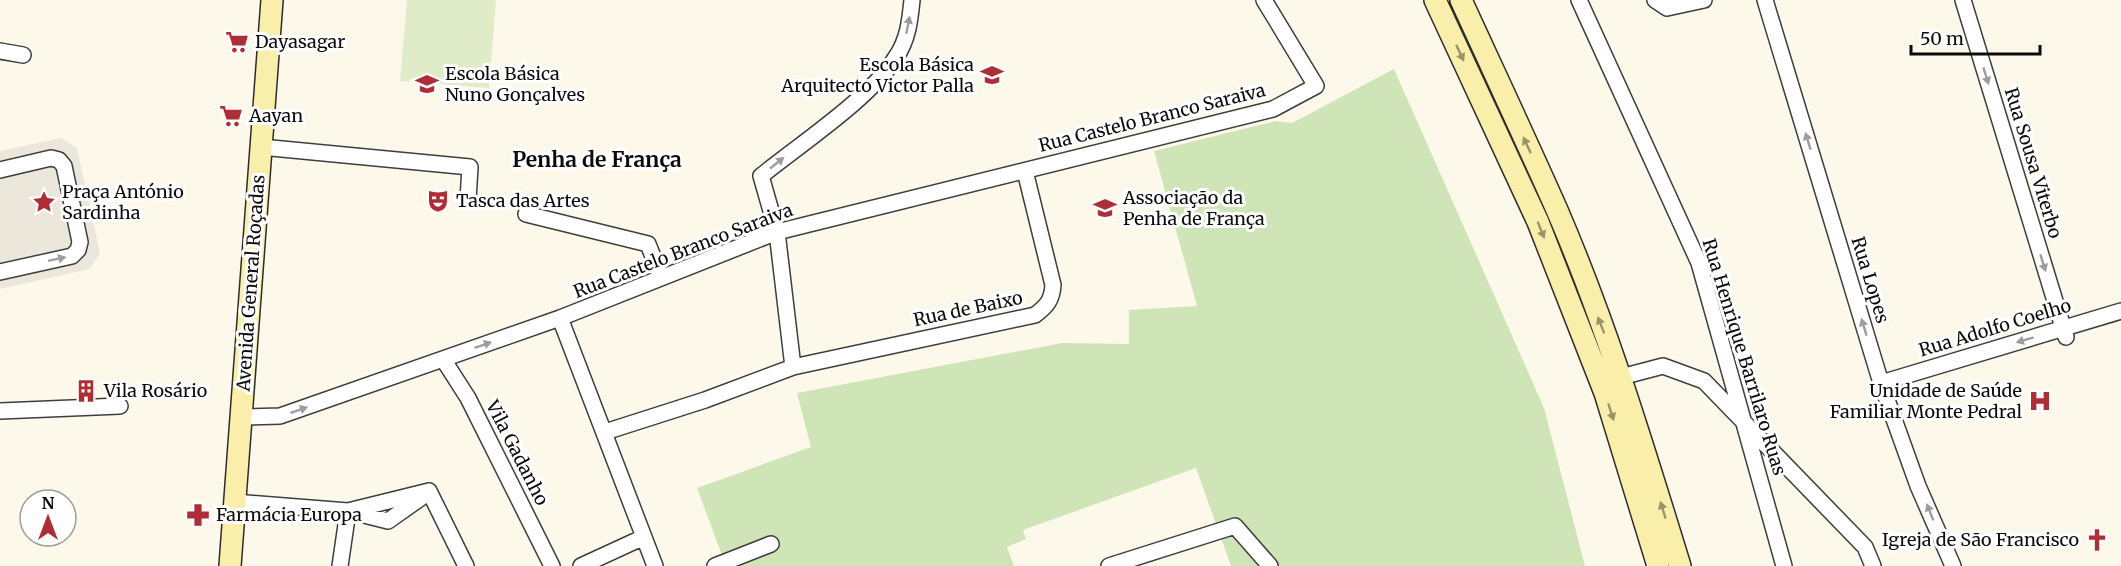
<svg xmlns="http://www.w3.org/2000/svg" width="2121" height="566" viewBox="0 0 2121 566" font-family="Merriweather,serif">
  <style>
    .green { fill: #cfe4b7 }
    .pitch { fill: #e0ecc8 }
    .plaza { fill: #ece7db }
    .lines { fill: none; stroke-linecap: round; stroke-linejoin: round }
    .street-casing { stroke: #3e3e3e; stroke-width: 18 }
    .secondary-casing { stroke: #2d2d2d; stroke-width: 24 }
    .street { stroke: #fff; stroke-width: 15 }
    .secondary { stroke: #f9efaa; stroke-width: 21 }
    .oneway { fill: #9d9d9d }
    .oneway2 { fill: #9a946a }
    .labels { text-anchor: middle; stroke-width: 6; stroke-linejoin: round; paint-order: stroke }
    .poi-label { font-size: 18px; fill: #0b0b0b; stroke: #fff; text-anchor: start }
    .street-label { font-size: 18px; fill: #0b0b0b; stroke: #fff }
    .quarter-label { font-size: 21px; font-weight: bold; fill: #0b0b0b; stroke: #fff }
  </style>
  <rect width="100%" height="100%" fill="#fdf9ea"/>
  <!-- green -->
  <path class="green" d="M1394,69L1544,408L1585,566H1231L1196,468L1023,530L1026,539L1007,547L1014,566H726L697,488L811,447L797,393L1062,343L1129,344V310L1197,306L1154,151L1276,121L1292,123Z"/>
  <!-- pitch -->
  <path class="pitch" d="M407,0H496L489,88L400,81Z"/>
  <!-- plaza -->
  <path class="plaza" d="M61,138L77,148L100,253L90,269L0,289V151Z"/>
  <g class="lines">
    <!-- street casing -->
    <g class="street-casing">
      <path id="street" d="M1579,0L1699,263L1784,566
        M1655,0L1667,8L1704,0
        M1765,0L1881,383L1918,486L1953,566
        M1963,0L2066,337
        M0,51L23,55
        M261,147L470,167L468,200
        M0,170L51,158L59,160L64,166L80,242L78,250L72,256L0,272
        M526,214L648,244L661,277
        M560,318L655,566
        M443,359L468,398L552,566
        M793,367L777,232L761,176C799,145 872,97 896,57C908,40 910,20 912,0
        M1621,377L1663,366L1704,381L1865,547L1873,566
        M1881,383L2121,311
        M0,411L120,406
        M242,417L280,416L560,318L777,232L1273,109L1316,86L1264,0
        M605,432L705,400L793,367L1035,315C1047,306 1052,300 1053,285L1025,171
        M429,491L466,566
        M235,502L348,511L429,491
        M340,566L348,511L388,521L422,497
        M581,566L644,537
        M715,566L771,544
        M1109,566L1235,526L1270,566"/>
    </g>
    <!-- secondary casing -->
    <g class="secondary-casing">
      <path id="secondary" d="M1435,0L1538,222L1605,393L1658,566
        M1461,0C1493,70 1526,140 1557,210C1607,326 1643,446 1680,566
        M230,566L272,0"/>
    </g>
    <!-- street -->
    <use href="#street" class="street"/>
    <!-- secondary -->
    <use href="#secondary" class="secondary"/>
  </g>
  <!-- one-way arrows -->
  <defs><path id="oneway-solid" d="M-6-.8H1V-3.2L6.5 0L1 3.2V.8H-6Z" transform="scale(1.5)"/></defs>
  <g class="oneway">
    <use href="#oneway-solid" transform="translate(908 25) rotate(-79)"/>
    <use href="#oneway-solid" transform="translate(1986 76) rotate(73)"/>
    <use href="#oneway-solid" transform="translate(1808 141) rotate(-107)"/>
    <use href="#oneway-solid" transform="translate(777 163) rotate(-39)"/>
    <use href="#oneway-solid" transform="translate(57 259) rotate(-12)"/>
    <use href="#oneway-solid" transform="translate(2043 263) rotate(73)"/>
    <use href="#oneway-solid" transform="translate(1864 327) rotate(-107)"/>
    <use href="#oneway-solid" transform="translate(2025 340) rotate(163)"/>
    <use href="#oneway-solid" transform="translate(483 345) rotate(-19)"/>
    <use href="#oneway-solid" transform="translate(299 410) rotate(-19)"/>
    <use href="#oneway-solid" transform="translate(1930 512) rotate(-112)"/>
  </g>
  <g class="oneway2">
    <use href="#oneway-solid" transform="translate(1460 53) rotate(65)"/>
    <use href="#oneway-solid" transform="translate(1527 145) rotate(-115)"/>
    <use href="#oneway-solid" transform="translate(1541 230) rotate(68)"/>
    <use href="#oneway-solid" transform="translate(1601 325) rotate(-111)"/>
    <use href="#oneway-solid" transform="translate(1611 412) rotate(72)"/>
    <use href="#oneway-solid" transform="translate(1663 510) rotate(-107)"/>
  </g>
  <!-- icons -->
  <defs>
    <g id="supermarket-bare" transform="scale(1.8)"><path d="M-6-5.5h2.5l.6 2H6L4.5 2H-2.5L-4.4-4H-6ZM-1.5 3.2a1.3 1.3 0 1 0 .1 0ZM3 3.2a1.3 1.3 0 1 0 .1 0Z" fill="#af2e36" stroke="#fff" stroke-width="2.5" paint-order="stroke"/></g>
    <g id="school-bare" transform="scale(1.8)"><path d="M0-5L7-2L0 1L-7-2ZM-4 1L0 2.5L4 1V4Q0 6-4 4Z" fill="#af2e36" stroke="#fff" stroke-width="2.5" paint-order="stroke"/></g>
    <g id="theatre-bare" transform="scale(1.8)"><path d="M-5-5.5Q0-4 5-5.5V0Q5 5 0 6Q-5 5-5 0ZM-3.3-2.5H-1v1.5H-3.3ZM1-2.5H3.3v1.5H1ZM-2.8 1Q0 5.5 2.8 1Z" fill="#af2e36" stroke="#fff" stroke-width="2.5" paint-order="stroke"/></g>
    <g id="sight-bare" transform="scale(1.8)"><path d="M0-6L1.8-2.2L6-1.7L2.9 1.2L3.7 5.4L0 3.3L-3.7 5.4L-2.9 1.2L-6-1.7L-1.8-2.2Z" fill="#af2e36" stroke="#fff" stroke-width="2.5" paint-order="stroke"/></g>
    <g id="building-bare" transform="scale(1.8)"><path d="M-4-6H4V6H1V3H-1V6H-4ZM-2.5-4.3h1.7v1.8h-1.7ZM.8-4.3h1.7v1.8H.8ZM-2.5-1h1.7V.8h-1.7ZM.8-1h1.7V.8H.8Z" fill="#af2e36" stroke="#fff" stroke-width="2.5" paint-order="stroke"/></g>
    <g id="hospital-bare" transform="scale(1.8)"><path d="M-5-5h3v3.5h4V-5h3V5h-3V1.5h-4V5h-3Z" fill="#af2e36" stroke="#fff" stroke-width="2.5" paint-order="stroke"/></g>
    <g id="pharmacy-bare" transform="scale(1.8)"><path d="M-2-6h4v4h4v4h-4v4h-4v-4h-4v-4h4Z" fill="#af2e36" stroke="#fff" stroke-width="2.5" paint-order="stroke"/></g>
    <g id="church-bare" transform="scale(1.8)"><path d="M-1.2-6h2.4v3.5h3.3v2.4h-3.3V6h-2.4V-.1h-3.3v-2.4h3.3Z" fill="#af2e36" stroke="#fff" stroke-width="2.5" paint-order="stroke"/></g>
  </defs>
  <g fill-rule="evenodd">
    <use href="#supermarket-bare" x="237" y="42"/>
    <use href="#school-bare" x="992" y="75"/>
    <use href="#school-bare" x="427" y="84"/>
    <use href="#supermarket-bare" x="231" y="116"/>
    <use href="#theatre-bare" x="438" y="201"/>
    <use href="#sight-bare" x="44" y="202"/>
    <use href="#school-bare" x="1105" y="208"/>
    <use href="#building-bare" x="86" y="391"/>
    <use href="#hospital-bare" x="2040" y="401"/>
    <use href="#pharmacy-bare" x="198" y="515"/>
    <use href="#church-bare" x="2097" y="540"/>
  </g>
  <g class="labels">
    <!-- poi labels -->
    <g class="poi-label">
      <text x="255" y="48">Dayasagar</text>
      <text x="974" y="71" text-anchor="end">Escola Básica<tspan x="974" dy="21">Arquitecto Victor Palla</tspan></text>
      <text x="445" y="80">Escola Básica<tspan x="445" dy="21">Nuno Gonçalves</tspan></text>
      <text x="249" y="122">Aayan</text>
      <text x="62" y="198">Praça António<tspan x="62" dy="21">Sardinha</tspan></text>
      <text x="1123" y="204">Associação da<tspan x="1123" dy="21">Penha de França</tspan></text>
      <text x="456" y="207">Tasca das Artes</text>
      <text x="104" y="397">Vila Rosário</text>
      <text x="2022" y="397" text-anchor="end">Unidade de Saúde<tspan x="2022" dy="21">Familiar Monte Pedral</tspan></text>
      <text x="216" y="521">Farmácia Europa</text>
      <text x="2079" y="546" text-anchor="end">Igreja de São Francisco</text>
    </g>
    <!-- street labels -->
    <g class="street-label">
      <text transform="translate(1152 118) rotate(-14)" y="6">Rua Castelo Branco Saraiva</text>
      <text transform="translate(2033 163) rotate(73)" y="6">Rua Sousa Viterbo</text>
      <text transform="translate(683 251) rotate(-21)" y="6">Rua Castelo Branco Saraiva</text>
      <text transform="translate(1870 280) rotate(73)" y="6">Rua Lopes</text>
      <text transform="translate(251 283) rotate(-86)" y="6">Avenida General Roçadas</text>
      <text transform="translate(968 309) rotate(-12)" y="6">Rua de Baixo</text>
      <text transform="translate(1995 328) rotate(-17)" y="6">Rua Adolfo Coelho</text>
      <text transform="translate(1744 357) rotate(73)" y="6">Rua Henrique Barrilaro Ruas</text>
      <text transform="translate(517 453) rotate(63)" y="6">Vila Gadanho</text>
    </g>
    <!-- quarter labels -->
    <g class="quarter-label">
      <text x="597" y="167">Penha de França</text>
    </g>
  </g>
  <!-- north arrow -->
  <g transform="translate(48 518)"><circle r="28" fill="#ffffff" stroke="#9d9d9d" stroke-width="1.5"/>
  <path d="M0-4.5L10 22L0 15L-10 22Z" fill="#af2e36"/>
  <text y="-9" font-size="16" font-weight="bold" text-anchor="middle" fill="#0b0b0b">N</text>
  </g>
  <!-- scale -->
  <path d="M1911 45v9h129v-9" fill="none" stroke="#0b0b0b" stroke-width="3"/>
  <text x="1920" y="45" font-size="18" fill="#0b0b0b" stroke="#ffffff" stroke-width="4.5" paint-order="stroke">50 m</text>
</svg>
